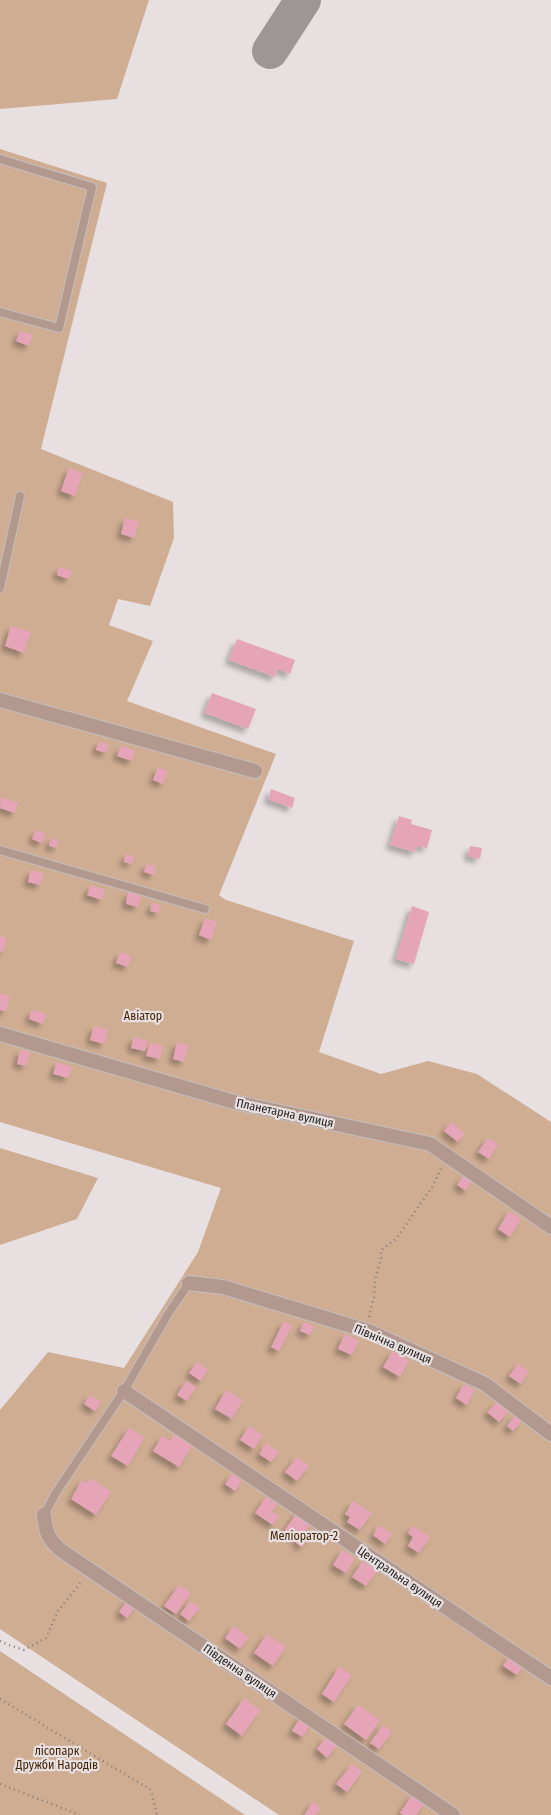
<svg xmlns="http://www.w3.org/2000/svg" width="551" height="1815" viewBox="0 0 551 1815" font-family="'Fira Sans Condensed',sans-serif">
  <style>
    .green { fill: #cfad93 }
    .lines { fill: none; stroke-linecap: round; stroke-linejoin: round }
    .taxiway { stroke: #9c9696; stroke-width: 36 }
    .building { fill: #e5a4b7; filter: url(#shadow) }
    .service-casing { stroke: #c5bebe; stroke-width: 10 }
    .minor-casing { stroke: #c5bebe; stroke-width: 16 }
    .path { stroke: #827d7c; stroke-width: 2.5; stroke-dasharray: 1 4; stroke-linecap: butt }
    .service { stroke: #b3988e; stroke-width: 8 }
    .minor { stroke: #b3988e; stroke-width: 14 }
    .labels { text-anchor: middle; stroke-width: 4.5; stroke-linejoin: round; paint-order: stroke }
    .park-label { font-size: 12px; fill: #442303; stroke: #e8e0e0 }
    .street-label { font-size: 12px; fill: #252322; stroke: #e8e0e0 }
  </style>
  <defs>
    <filter id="shadow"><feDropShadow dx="-4.5" dy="4.5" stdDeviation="2.5" flood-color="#0004"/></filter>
  </defs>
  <rect width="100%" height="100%" fill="#e8e0e0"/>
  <!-- green -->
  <path class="green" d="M0,0H149L117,99L0,109Z
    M0,149L107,183L41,449L173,502L174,538L150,606L118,599L109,625L153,641L127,701L276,754L219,895L226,900L354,941L319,1052L381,1074L428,1061L477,1074L551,1122V1815H279L0,1629V1410L48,1352L124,1368L198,1252L221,1188L0,1122Z
    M0,1148L98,1178L77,1219L0,1245Z
    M0,1651L245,1815H0Z"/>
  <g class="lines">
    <!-- taxiway -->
    <path class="taxiway" d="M270,51L303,0"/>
  </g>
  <!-- building -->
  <path class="building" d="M20,331L33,335L29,346L16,341Z
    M69,468L83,473L75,496L61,491Z
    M125,518L139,522L134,538L121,534Z
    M59,567L72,571L69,579L57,575Z
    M11,626L31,632L24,653L5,646Z
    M237,639L295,660L290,674L278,669L275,677L229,660Z
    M212,693L256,709L248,729L205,713Z
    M99,741L109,745L106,753L96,750Z
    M121,746L135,751L132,761L117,756Z
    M158,767L168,771L163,784L153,780Z
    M271,789L295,798L292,808L268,799Z
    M1,797L18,803L15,813L0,808Z
    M399,816L412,820L411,824L432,830L427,848L417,846L415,852L390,845Z
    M36,830L46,834L42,843L32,839Z
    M51,838L59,840L57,848L49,846Z
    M470,846L482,848L480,859L468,856Z
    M126,854L134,857L132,864L124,862Z
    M147,864L156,866L154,875L144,872Z
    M31,870L44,874L40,885L28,882Z
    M91,885L105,890L102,900L87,895Z
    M128,892L141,895L138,907L126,904Z
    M152,903L160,905L159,913L150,911Z
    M412,906L429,912L414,964L396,959Z
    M205,918L217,922L211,940L199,935Z
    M0,936L7,938L3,952L0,951Z
    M120,952L131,956L128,967L116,963Z
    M0,993L10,996L6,1011L0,1010Z
    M32,1010L46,1014L43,1024L29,1019Z
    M94,1026L108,1030L104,1044L90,1040Z
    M134,1037L148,1041L145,1051L131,1048Z
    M177,1042L189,1046L184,1062L173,1059Z
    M150,1043L163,1046L160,1059L146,1056Z
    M20,1050L30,1052L26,1066L17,1064Z
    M57,1062L72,1067L68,1078L53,1074Z
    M451,1122L465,1133L458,1142L444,1131Z
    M488,1138L498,1144L489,1159L478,1152Z
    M463,1176L472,1181L466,1191L457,1185Z
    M509,1211L521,1219L510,1237L498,1229Z
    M284,1321L292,1326L279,1351L271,1347Z
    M304,1322L314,1326L310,1335L300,1331Z
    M345,1334L359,1341L352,1355L338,1349Z
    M393,1351L409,1361L400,1377L383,1367Z
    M197,1362L208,1370L201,1381L189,1373Z
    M518,1364L529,1371L521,1384L509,1376Z
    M186,1381L196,1387L187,1401L177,1395Z
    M464,1384L475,1390L467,1405L456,1398Z
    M226,1390L243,1400L232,1419L215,1409Z
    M90,1395L101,1402L95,1411L84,1404Z
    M497,1402L508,1412L499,1422L487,1412Z
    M516,1415L522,1421L513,1431L507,1426Z
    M249,1426L263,1435L254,1449L240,1440Z
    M129,1428L145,1437L128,1466L111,1456Z
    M174,1435L192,1446L179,1467L153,1451L162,1436L170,1441Z
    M266,1443L279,1452L271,1462L259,1454Z
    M297,1457L309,1466L297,1481L285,1472Z
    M232,1474L242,1481L235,1491L225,1484Z
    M90,1478L111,1492L96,1515L71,1499L82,1480L87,1483Z
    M266,1497L277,1504L272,1512L279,1516L273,1525L255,1513Z
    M353,1501L372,1513L360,1530L347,1522L350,1517L345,1514Z
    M298,1511L312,1521L305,1532L310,1535L302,1547L296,1543L299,1539L285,1530Z
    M379,1525L392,1534L385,1544L373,1535Z
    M413,1526L430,1537L419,1553L408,1546L413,1537L408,1533Z
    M342,1550L355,1558L346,1573L333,1565Z
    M363,1561L377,1571L366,1586L352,1577Z
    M179,1585L191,1593L176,1614L164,1606Z
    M129,1598L137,1604L127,1618L119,1612Z
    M191,1601L200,1608L189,1621L180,1614Z
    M233,1626L249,1637L240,1649L225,1638Z
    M267,1634L286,1647L273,1666L254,1653Z
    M510,1655L525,1664L517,1675L503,1666Z
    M339,1667L352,1675L334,1702L322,1694Z
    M244,1698L260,1710L242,1736L226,1724Z
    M358,1705L380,1720L366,1740L344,1724Z
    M302,1714L312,1721L303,1737L292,1731Z
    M383,1725L392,1732L379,1749L370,1743Z
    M326,1737L337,1745L327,1758L317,1749Z
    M352,1764L362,1772L347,1792L336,1784Z
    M413,1794L425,1803L416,1815H403L400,1813Z
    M313,1802L321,1808L316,1815H304Z"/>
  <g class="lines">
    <!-- service casing -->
    <g class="service-casing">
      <path id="service" d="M0,159L92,187L59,328L0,312
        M0,588L20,496
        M0,850L205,909
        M44,1515L57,1491L124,1391L168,1314L189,1283"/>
    </g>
    <!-- minor casing -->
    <g class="minor-casing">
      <path id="minor" d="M0,700L255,771
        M0,1034L234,1102L430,1144L551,1227
        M189,1283L223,1287L371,1332L485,1384L551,1434
        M124,1391L551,1678
        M44,1515C46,1534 48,1539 62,1551L453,1815"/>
    </g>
    <!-- path -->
    <path class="path" d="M369,1317L374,1297L375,1279L381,1259V1250L396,1239L433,1186L441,1168
      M0,1641L6,1644L24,1650L46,1638L58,1611L83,1580
      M0,1699L151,1790L157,1815
      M0,1784L80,1815"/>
    <!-- service -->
    <use href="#service" class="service"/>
    <!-- minor -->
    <use href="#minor" class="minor"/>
  </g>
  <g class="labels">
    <!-- park labels -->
    <g class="park-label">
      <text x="143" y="1020">Авіатор</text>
      <text x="304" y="1540">Меліоратор-2</text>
      <text x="57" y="1755">лісопарк<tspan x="57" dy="14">Дружби Народів</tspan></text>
    </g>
    <!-- street labels -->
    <g class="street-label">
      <text transform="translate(285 1113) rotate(12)" y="4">Планетарна вулиця</text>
      <text transform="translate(393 1344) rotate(23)" y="4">Північна вулиця</text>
      <text transform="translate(400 1577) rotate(34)" y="4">Центральна вулиця</text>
      <text transform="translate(240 1671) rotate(34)" y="4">Південна вулиця</text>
    </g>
  </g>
</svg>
